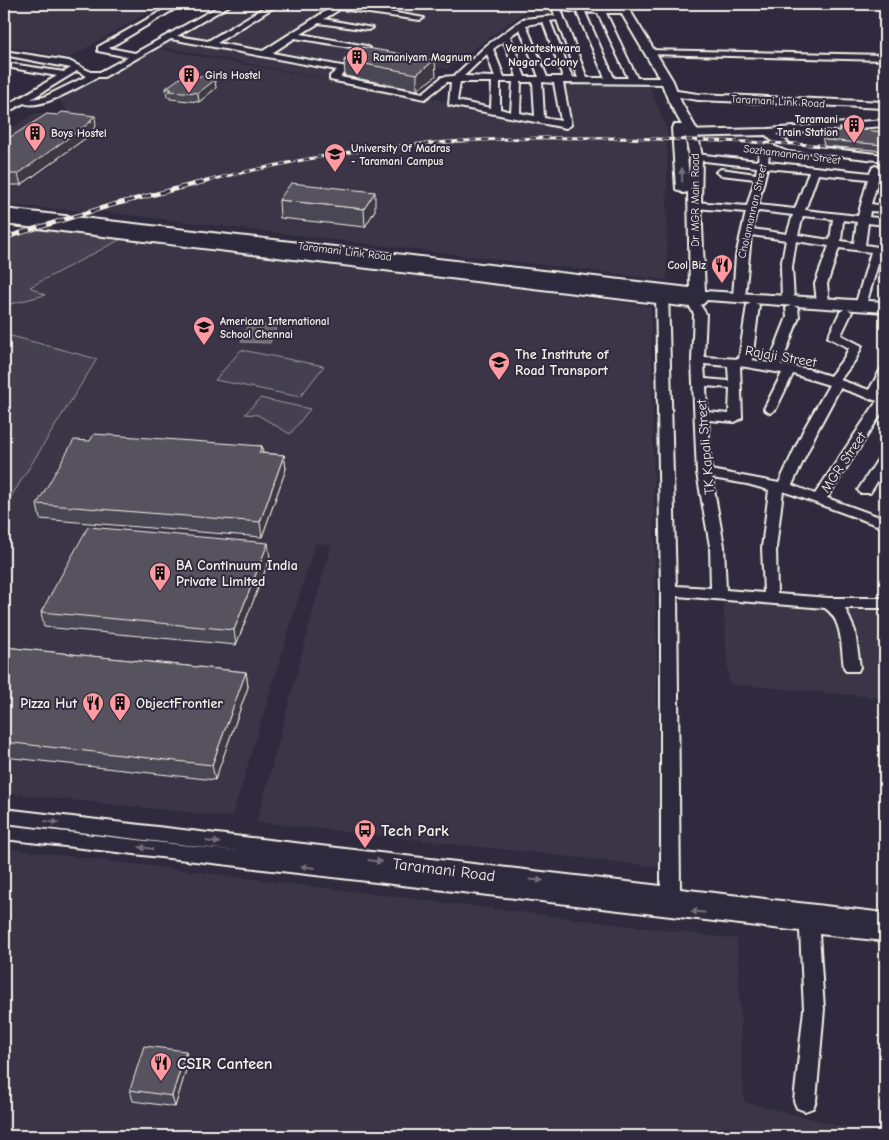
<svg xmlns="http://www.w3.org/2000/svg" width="889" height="1140" viewBox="0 0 889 1140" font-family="'Comic Neue',sans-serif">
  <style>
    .built { fill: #3b3647 }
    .green { fill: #454050; stroke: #9c989c }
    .water { fill: #6a6670; stroke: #a19ea0 }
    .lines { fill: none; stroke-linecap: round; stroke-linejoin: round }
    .minor-casing { stroke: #f4f1e8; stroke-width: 4 }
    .major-casing { stroke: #f4f1e8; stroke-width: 4 }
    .minor { fill: #2f2a3d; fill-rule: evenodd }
    .major { fill: #2f2a3d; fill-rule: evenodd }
    .rail-far1-casing { stroke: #f4f1e8; stroke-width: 3 }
    .rail-casing { stroke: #f4f1e8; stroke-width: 4.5 }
    .rail-far1 { stroke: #2f2a3d; stroke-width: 2; stroke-dasharray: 6; stroke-linecap: butt }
    .rail { stroke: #2f2a3d; stroke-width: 3; stroke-dasharray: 9; stroke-linecap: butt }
    .wall { fill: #4a4752; stroke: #f4f1e8 }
    .shaded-wall { fill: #3c3942; stroke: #f4f1e8 }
    .building { fill: #56525f; stroke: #f4f1e8 }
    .oneway { fill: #747079 }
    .labels { text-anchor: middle; stroke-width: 4; stroke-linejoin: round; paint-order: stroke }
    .far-poi-label { font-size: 11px; font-weight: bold; fill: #f4f1e8; stroke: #2f2a3d; text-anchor: start }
    .far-street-label { font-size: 11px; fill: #f4f1e8; stroke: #2f2a3d }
    .far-neighbourhood-label { font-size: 12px; font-weight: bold; fill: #f4f1e8; stroke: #2f2a3d }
    .poi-label { font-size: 14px; font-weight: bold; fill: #f4f1e8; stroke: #2f2a3d; text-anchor: start }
    .street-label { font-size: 14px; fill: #f4f1e8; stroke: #2f2a3d }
    .near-poi-label { font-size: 16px; font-weight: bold; fill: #f4f1e8; stroke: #2f2a3d; text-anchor: start }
    .near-street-label { font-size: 16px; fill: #f4f1e8; stroke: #2f2a3d }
  </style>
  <rect width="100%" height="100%" fill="#2f2a3d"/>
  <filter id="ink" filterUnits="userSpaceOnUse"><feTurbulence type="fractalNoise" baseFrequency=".02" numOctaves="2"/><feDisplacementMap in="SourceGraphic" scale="10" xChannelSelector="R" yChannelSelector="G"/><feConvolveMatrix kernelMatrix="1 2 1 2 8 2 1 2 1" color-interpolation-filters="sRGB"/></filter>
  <g filter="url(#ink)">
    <!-- built -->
    <path class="built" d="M4,4H162L69,58L4,46Z
      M227,4H575V6L555,4L549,15L525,11L447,69L365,53L328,79L157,46Z
      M694,4H845L849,9Z
      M154,48L566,123L564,80L648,82L667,130V280L113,213L4,205V133L35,113L62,116L67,110L59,99Z
      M125,237L651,306L660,867L257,822L331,544H315L232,817L4,793V508L97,359L4,334V309L6,305L44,295L30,287Z
      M722,588L885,601V698L729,684Z
      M4,848L737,939L744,1102L882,1136H4Z"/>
    <!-- green -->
    <path class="green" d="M40,227L125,237L30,287L45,295L7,305L4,309V240Z
      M4,334L97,359L4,508Z
      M241,350L324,366L300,397L215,380Z
      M260,398L310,409L290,434L258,415L245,414Z"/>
    <!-- water -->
    <path class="water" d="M248,325L277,326L270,343L241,342Z"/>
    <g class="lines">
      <!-- minor casing -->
      <g class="minor-casing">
        <path id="minor" d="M174,4H183L109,48L135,53L223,4H232L177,36L208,41L270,4H279L217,43L263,51L337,4H346L424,18L420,20L340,9L324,19L372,28L368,30L319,23L301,34L366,46L370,48L369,50L295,38L272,53L347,67V71L340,77L423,93L442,77L454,76L486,46L523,19L555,16L553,9L526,6L522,4L596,8L594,4H602L604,8L626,9L630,11L626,13H606L637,78H667L671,81L667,84L563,83L571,125L566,128L449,105L451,82H447L425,99L330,80V76L337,70L171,39L104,77H98C82,85 40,111 24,103L4,114V107L57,76L12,68V64L64,72L71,68L4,55V51L69,61L91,72H100L128,57L98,51V47ZM561,10L577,12L605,78H587ZM585,12L598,13L628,78H614ZM557,20L578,78L572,77L550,21ZM543,22L563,77H547L526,25ZM520,29L539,77H525L510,36ZM504,41L517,77H504L493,49ZM487,54L495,77L464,76ZM77,71L87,76L44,97L31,99ZM460,82H492L491,108L457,101ZM513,82L511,112L500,109V82ZM533,82L535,116L520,113L521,82ZM542,82L554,83L561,121L544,118Z
          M646,50L885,55V60L649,54L645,52Z
          M670,90L698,94L885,102V108L698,100L667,95L666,93Z
          M885,120V126L776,134L790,144L885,155V161L788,150L776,145L766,135L680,137L675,134L680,131L768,129Z
          M764,151L769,154L768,162L870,173L873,167L876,166L881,169L879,174L885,175V181L878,180L871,204L885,206V212L870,211L869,217L885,219V225L868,223L865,245L885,248V254H881L865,308L861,309L855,306L871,252L839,248L827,284L829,303L823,306L817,303L815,284L829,246L796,241L792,267L794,300L788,303L782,300L781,267L786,240L751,235L745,297L739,300L733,297L736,256L746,212L694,208L689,205L694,202L747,206L755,179L721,175L716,172L721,169L756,174L757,167L696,160L691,157L696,154L758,161L759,154ZM767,168L809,172L795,209L758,205ZM818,174L868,179L858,216L805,210ZM759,211L793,215L787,234L752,229L756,213ZM803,216L833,219L830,240L798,235ZM843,220L857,222L854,243L841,241Z
          M662,288L668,291L676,586L711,588L710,546L697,473L692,360L694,314L687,302L689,300H697L706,314L704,357L739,359L747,305L753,302L759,305L752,360L769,363L787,317L786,308L792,305L798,308L799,317L781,365L808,369L830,376L844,358L849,348L828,337L840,312L846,308L852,312L841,335L862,346L856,359L840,380L869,390L881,369L885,368V383L880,394L885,396V408L827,498L885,519V528L783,491L776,548L777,594L829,598H885V608H845L855,631L860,667L858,671H846L844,667C841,648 843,620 825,608L677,596L680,889L885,913V941L819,934L824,1009L816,1101L813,1108L805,1111L797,1108L794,1101L804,1009L800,931L4,839V825L244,852L4,823V809L661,886V590L656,291ZM704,364L728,366L729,381L705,379ZM740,366L782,373L764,409L770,413L776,409L793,374L829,385L804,429L779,483L711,470L708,420L735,422L742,418ZM706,386L730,388L729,414L707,412ZM840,388L877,401L815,494L792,485L818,429ZM712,478L747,484L769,490L762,548L764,593L726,590L724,546Z
          M885,455V469L872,490L870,493H860L858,490L880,456Z"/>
      </g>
      <!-- major casing -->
      <g class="major-casing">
        <path id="major" d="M616,4H626L673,81L681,102L697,130L702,157L701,205L705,291L885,302V312L707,300L703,304L690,307L4,224V209L690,288L688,192L683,193L676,189L672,128L674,125H682L669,102L661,81ZM684,129L690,157L689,176Z"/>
      </g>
      <!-- minor -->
      <use href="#minor" class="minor"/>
      <!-- major -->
      <use href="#major" class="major"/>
      <!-- rail-far1 casing -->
      <g class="rail-far1-casing">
        <path id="rail-far1" d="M198,183C253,170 309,157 365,150C521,130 681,139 838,146"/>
      </g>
      <!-- rail casing -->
      <g class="rail-casing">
        <path id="rail" d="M4,238L112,205L203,182"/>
      </g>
      <!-- rail-far1 -->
      <use href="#rail-far1" class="rail-far1"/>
      <!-- rail -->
      <use href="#rail" class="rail"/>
    </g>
    <!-- wall -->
    <path class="wall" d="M344,60L436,76L417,90L345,76Z
      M212,77L216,88L199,102L170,99V97H167L166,88Z
      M96,126L93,129L94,132L21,185H4V141Z
      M839,128L885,132V151L824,146L822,136L823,130L839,131Z
      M279,200L375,210L365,227L280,218Z
      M90,441L262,446V453L284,455L286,469L262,537L40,519L37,504Z
      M270,558L236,645L44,627L41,612Z
      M4,647L246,672L248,687L215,780L4,757Z
      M188,1063L175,1107L133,1101L130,1090Z"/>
    <!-- shaded-wall -->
    <path class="shaded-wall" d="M435,60L436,76L417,90V74Z
      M212,77V82L215,80L216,88L199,102L198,93L209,79Z
      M95,116L96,126L93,129L94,132L21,185L18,174Z
      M375,192V210L365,227L364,209Z
      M262,446L263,460L259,453Z
      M284,455L286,469L262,537L260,522Z
      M268,543L270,558L236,645L234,630Z
      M246,672L248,687L215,780L212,765Z
      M186,1051L188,1063L175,1107L172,1096Z"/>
    <!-- building -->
    <path class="building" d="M362,47L435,60L417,74L344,60Z
      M184,75L212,77L209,79L215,80L198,93L169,91L172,89L166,88Z
      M62,112L95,116L89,121H92L18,174H4V141L47,114L58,115Z
      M839,128L885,132V145L825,140L823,130L840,131Z
      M291,183L375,192L364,209L279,200Z
      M94,434L262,446L259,453L284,455L260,522L37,504L74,440L90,441Z
      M88,527L268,543L234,630L41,612Z
      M4,647L246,672L212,765L4,742Z
      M144,1046L186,1051L172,1096L130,1090Z
      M42,1132L78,1136H41Z"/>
    <!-- one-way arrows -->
    <defs><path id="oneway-solid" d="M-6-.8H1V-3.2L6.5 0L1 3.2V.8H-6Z" transform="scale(1.25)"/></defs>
    <g class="oneway">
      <use href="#oneway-solid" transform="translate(682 175) rotate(-92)"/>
      <use href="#oneway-solid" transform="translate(52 822) rotate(7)"/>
      <use href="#oneway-solid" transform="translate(213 842) rotate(7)"/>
      <use href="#oneway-solid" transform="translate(146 848) rotate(-173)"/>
      <use href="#oneway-solid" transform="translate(375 861) rotate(7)"/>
      <use href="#oneway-solid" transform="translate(308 867) rotate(-173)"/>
      <use href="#oneway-solid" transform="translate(536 880) rotate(6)"/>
      <use href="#oneway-solid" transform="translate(698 912) rotate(-174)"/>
    </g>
  </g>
  <!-- icons -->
  <defs>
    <g id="building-pin" transform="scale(1.125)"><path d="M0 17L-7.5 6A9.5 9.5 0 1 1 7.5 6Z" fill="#ff9aa2" stroke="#2f2a3d"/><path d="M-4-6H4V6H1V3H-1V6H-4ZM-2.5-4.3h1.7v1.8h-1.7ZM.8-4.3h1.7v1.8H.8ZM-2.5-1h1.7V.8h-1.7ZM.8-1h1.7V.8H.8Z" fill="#111"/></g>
    <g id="university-pin" transform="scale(1.125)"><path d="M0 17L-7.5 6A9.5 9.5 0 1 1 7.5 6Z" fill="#ff9aa2" stroke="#2f2a3d"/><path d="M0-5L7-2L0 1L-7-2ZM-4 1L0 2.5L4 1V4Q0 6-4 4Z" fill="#111"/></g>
    <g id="restaurant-pin" transform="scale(1.125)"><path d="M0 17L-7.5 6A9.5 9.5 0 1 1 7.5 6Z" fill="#ff9aa2" stroke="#2f2a3d"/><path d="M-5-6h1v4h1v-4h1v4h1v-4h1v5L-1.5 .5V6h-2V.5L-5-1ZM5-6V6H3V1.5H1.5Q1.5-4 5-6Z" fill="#111"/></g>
    <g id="school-pin" transform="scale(1.125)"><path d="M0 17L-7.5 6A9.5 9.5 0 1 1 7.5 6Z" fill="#ff9aa2" stroke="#2f2a3d"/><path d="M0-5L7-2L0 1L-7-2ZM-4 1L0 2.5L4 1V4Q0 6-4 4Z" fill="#111"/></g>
    <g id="bus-pin" transform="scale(1.125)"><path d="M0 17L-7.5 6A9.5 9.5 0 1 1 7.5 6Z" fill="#ff9aa2" stroke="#2f2a3d"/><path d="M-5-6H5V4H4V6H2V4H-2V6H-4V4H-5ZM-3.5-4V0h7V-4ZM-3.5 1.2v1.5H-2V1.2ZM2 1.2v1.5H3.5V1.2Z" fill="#111"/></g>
  </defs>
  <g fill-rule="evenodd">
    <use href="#building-pin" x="357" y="57"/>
    <use href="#building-pin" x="189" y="75"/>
    <use href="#building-pin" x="854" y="125"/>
    <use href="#building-pin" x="35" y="133"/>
    <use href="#university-pin" x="335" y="154"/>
    <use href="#restaurant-pin" x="722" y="265"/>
    <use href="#school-pin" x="204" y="327"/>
    <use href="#university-pin" x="499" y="362"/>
    <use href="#building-pin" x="160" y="573"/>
    <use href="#restaurant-pin" x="93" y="703"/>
    <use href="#building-pin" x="120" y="703"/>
    <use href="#bus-pin" x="365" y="830"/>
    <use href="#restaurant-pin" x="161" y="1063"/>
  </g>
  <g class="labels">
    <!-- far-poi labels -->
    <g class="far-poi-label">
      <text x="373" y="61">Ramaniyam Magnum</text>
      <text x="205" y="79">Girls Hostel</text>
      <text x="838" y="123" text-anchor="end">Taramani<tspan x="838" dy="13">Train Station</tspan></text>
      <text x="51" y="137">Boys Hostel</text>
      <text x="351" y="152">University Of Madras<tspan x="351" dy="13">- Taramani Campus</tspan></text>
      <text x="706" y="269" text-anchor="end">Cool Biz</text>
      <text x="220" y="325">American International<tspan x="220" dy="13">School Chennai</tspan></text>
    </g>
    <!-- far-street labels -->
    <g class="far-street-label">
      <text transform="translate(778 101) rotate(3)" y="4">Taramani Link Road</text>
      <text transform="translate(792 154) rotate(7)" y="4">Sozhamannan Street</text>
      <text transform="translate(695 200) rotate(-90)" y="4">Dr MGR Main Road</text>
      <text transform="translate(752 211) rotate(-77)" y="4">Cholamannan Street</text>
      <text transform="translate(345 251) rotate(7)" y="4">Taramani Link Road</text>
    </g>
    <!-- far-neighbourhood labels -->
    <g class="far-neighbourhood-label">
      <text x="543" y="52">Venkateshwara<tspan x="543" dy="14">Nagar Colony</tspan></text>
    </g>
    <!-- poi labels -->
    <g class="poi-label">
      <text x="515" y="359">The Institute of<tspan x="515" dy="16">Road Transport</tspan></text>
      <text x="176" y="570">BA Continuum India<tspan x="176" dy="16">Private Limited</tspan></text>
      <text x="77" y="708" text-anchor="end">Pizza Hut</text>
      <text x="136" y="708">ObjectFrontier</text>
    </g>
    <!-- street labels -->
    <g class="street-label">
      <text transform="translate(781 356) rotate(10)" y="5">Rajaji Street</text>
      <text transform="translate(705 447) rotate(-95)" y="5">TK Kapali Street</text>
      <text transform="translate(843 462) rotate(-56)" y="5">MGR Street</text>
    </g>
    <!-- near-poi labels -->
    <g class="near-poi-label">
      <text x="381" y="836">Tech Park</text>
      <text x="177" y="1069">CSIR Canteen</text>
    </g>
    <!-- near-street labels -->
    <g class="near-street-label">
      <text transform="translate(444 869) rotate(7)" y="6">Taramani Road</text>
    </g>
  </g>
  <!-- margin -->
  <rect width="889" height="1140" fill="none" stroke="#2f2a3d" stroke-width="20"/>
  <rect x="10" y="10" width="869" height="1120" fill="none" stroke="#f4f1e8" stroke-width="2" filter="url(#ink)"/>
</svg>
